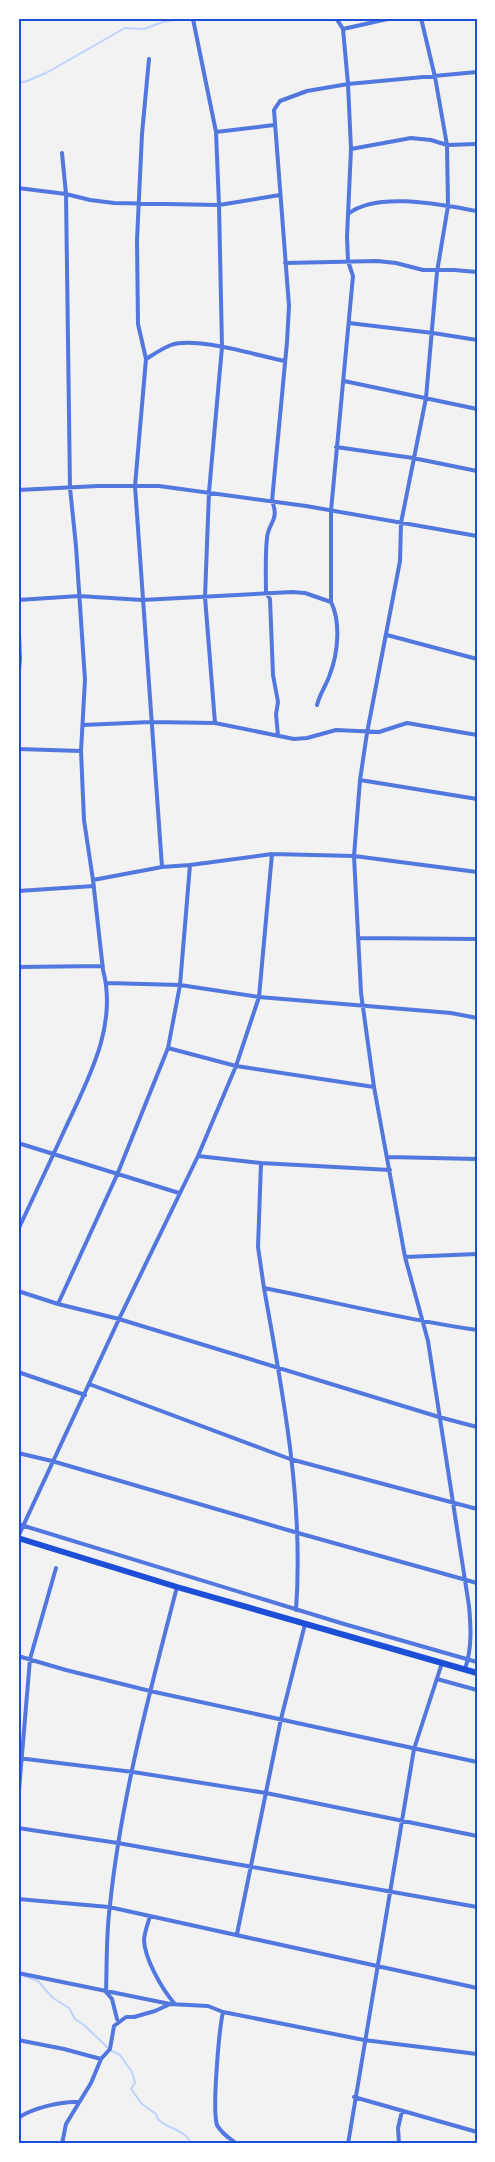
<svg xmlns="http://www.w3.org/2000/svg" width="495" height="2162" viewBox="0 0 495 2162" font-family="Figtree,sans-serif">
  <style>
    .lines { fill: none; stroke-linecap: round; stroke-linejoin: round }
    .stream { stroke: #bfd3fe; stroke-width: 2 }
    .minor { stroke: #5277de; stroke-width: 4 }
    .primary { stroke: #1d4ed8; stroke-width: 6 }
    .neatline { fill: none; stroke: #1d4ed8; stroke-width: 2 }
  </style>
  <rect width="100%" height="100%" fill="#f2f2f2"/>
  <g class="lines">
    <!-- stream -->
    <path class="stream" d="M18,83L27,81L46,73L125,28L144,29L163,22L181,19L252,18
      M24,1976L38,1981L53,1998L69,2008L75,2019L84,2025L110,2050L120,2055L132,2072L135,2083L131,2089L142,2104L156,2114C159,2129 182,2125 192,2144"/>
    <!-- minor -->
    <path class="minor" d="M191,18L193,19L216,132L219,205L222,347L209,492L205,597L215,723
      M421,18L435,77L447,145L448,206L437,272L426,398L401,523L400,561L367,733L360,780L354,856L361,993L374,1087L405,1257L428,1341L469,1606C471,1627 472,1649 465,1669
      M343,29L392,18
      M149,59L142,134L137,240L138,324L146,359L135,486L162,867
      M216,132L274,125
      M351,149L411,138L431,140L447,145L477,144
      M62,153L66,194L70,488L76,546L85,680L81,751
      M18,188L66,194L90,200L114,203L219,205L280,195
      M348,214C377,191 442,205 477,211
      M285,263L377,261L396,263L423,270H454L477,272
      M349,323L433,333L477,340
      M146,359C154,354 163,348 171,345C196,336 258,356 285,361
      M344,381L477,409
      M336,447L413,458L477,471
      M18,490L98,486H159L306,506L477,536
      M18,600L79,596L142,600L292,592L305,593L331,602C341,622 338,653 330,674C327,684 320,693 317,705
      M331,602V511L353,276L348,261L347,237L351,149L348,84L343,29L336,18
      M18,611L20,659L18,680
      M387,635L477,659
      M83,725L151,722L215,723L294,739L307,738L336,730L379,732L407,723L477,735
      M278,736L276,714L278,702L273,675L270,599L266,593C266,575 265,556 267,538C268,523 280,520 272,501L287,342L289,306L274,110L280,101L307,91L348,84L477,72
      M18,749L81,751L84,820L93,880
      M360,780L477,799
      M18,891L94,886
      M358,938L477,939
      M18,967L103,966
      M107,983L180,985L259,997L451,1013L477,1018
      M168,1048L180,985L190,865
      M18,1143L179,1193
      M198,1156L261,1163L390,1170
      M388,1157L477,1159
      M261,1163L258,1247L264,1288
      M18,1230C34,1196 50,1162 65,1129C88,1079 118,1026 103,970L93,880L162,867L190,865L272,854L354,856L477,872
      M405,1257L477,1254
      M18,1291L58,1304L119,1319L439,1417L477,1427
      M58,1304L117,1175L168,1048L236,1066L374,1087
      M18,1372L85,1395
      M89,1384L290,1459L477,1509
      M18,1453L52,1461L298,1533L477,1583
      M18,1524L344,1624L477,1662
      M18,1537L119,1319L198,1156L236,1066L259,997L272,854
      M296,1610C304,1502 283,1394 264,1288C335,1302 405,1320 477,1330
      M18,1656L66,1670L150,1691L477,1762
      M437,1679L477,1690
      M18,1758L133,1772L266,1793L477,1836
      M18,1802L30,1659L56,1568
      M18,1828L118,1843L477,1907
      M18,1899L109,1907L477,1988
      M150,1916C148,1923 145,1931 144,1939C144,1958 162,1989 174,2003
      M237,1934L281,1719L305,1624
      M18,1973L170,2004L208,2006L223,2012L364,2040L477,2054
      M223,2012C219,2030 212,2110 217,2125C221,2133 230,2139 237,2144
      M117,2019L112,1999L106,1992C107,1963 106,1934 110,1905C121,1798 150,1691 177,1587
      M18,2040L64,2049L101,2059
      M354,2097L477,2132
      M18,2118C33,2108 61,2101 79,2102
      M62,2144L66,2124L91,2083L101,2059L110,2049L114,2026L126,2017H134L155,2011L170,2004
      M348,2144L414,1749L442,1663
      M399,2144L398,2128L402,2111"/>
    <!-- primary -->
    <path class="primary" d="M18,1538L177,1587L477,1673"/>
  </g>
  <!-- border -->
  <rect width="495" height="2162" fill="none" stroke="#ffffff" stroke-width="39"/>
  <rect x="20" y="20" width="456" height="2122" class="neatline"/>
</svg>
